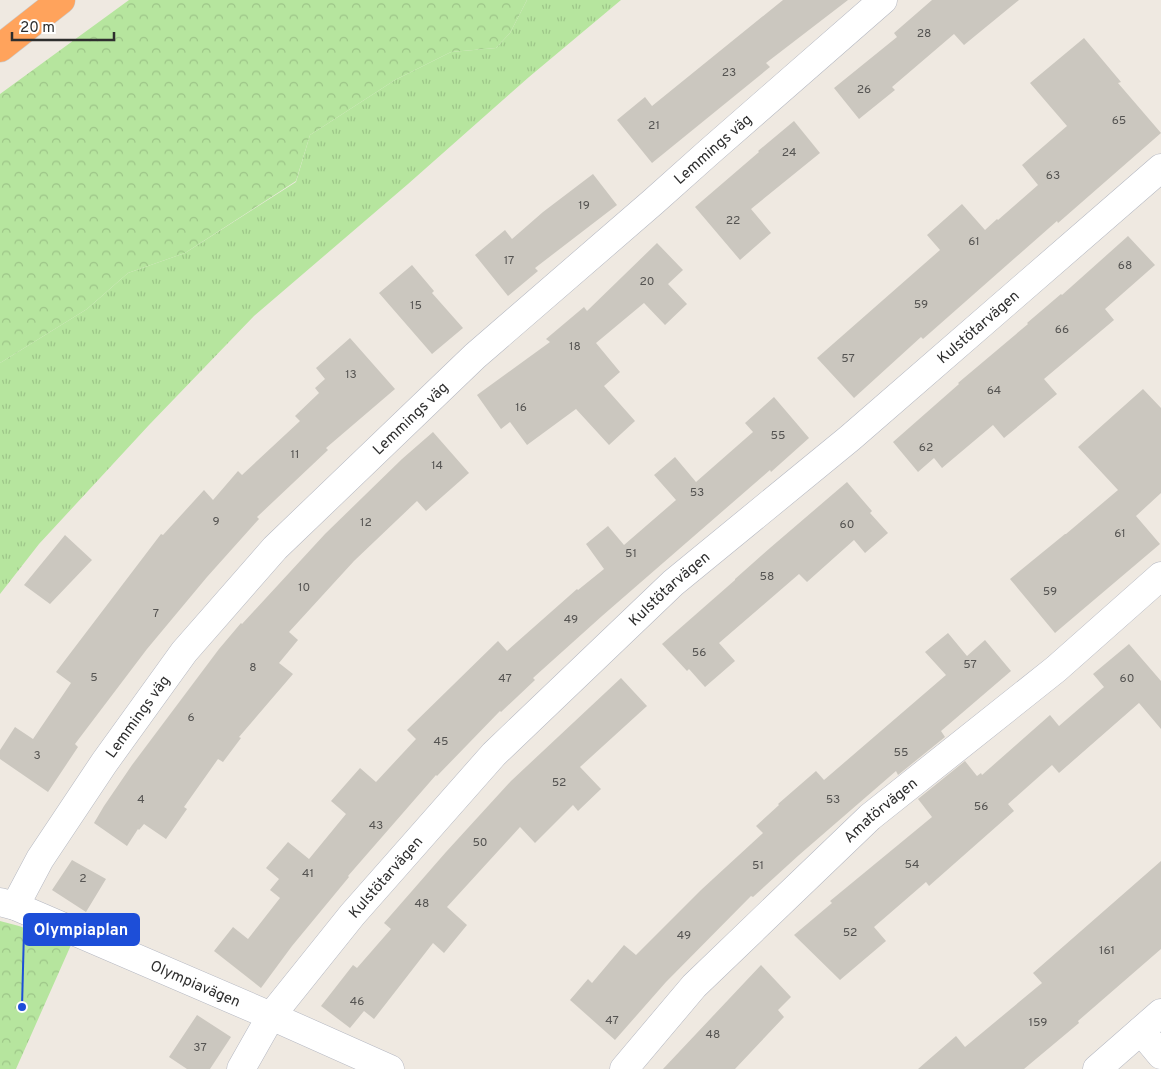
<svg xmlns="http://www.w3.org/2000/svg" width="1161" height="1069" viewBox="0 0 1161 1069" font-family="Overpass,sans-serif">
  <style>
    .grass { fill: url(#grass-tufts) }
    .forest { fill: url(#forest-crowns) }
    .building { fill: #cbc7bf }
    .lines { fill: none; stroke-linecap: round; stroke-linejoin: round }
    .minor-casing { stroke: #b4b7c1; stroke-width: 29 }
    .highway-casing { stroke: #c9c9c9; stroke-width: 29 }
    .minor { stroke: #fff; stroke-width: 28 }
    .highway { stroke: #ffa35c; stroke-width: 28 }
    .labels { text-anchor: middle; stroke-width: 5; stroke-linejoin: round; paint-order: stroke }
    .number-label { font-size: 12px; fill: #555452 }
    .street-label { font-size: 15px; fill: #2e2e2e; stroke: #fff }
    .leader { fill: none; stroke: #1d4ed8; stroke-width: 2 }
    .callout-dot { fill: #1d4ed8; stroke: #fff; stroke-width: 2 }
    .callout { fill: #1d4ed8; stroke: #1d4ed8; stroke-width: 2 }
    .callout-label { font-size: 16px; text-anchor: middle; font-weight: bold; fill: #fff }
  </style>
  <defs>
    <pattern id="grass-tufts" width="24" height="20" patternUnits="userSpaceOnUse" patternTransform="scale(1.25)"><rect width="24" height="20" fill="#b6e59e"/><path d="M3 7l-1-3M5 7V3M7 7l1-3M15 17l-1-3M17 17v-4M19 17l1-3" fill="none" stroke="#9dc588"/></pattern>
    <pattern id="forest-crowns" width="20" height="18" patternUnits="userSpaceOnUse" patternTransform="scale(1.25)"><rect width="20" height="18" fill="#b6e59e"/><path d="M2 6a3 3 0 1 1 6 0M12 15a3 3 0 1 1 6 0" fill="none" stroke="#9dc588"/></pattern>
  </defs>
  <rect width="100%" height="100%" fill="#efe9e1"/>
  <!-- grass -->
  <path class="grass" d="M527,0H621L529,77L408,184L254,316L149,425L39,544L0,594V363L87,309L128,273L185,253L296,182L310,135L395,80L451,52L496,48L510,33Z"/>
  <!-- forest -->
  <path class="forest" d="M129,0H527L510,33L496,48L451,52L395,80L310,135L296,181L185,253L128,273L87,309L0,363V94Z
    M0,921L19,926L71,945L16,1069H0Z"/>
  <!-- building -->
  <path class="building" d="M783,0H848L766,63L770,67L652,163L617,120L645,97L652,106Z
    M932,0H1019L964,45L954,34L892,87L895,90L859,119L834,88L897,37L894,33Z
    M1084,38L1121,82L1118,83L1161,133L1058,223L1057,221L923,339L921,337L854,398L817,358L940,250L927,235L962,204L985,230L997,219L998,220L1038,185L1022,165L1067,126L1030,83Z
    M794,121L820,153L751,209L771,233L740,260L695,207L759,152L758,151Z
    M593,174L617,205L535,268L538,271L508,296L475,255L505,230L512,239L543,212Z
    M1128,236L1155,265L1105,309L1114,320L1044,379L1057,394L1004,438L993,425L942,468L934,458L918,472L893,442L959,384L958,383L1028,324L1027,323L1061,294L1062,295Z
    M657,243L683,270L668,284L687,304L665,325L644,303L596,343L620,372L604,386L635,421L609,445L576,409L527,445L510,422L501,429L477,395L550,342L546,339L584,307L587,311Z
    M412,265L434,291L432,293L463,328L432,354L379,293Z
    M350,338L395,389L326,448L328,450L257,517L259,519L207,577L147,649L75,744L78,747L48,792L0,759V750L15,727L33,739L71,683L56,672L161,534L163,535L204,490L213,500L238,471L242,475L300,421L295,416L319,393L315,388L325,379L316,368Z
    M1143,389L1161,408V493L1136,516L1160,544L1055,633L1010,579L1065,534H1066L1118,490L1078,447Z
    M774,397L809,438L771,472L770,470L602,616L533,678L535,680L501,712L500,711L437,776L436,775L348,876L349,877L292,946L261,988L214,951L233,927L248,939L280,898L270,890L279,879L266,868L288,842L309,859L346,814L331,801L360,768L376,782L416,739L407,730L498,641L507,651L577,589L578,590L604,569L586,544L608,526L624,545L676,500L654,475L675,457L696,482L753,432L745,423Z
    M433,432L469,473L426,511L417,501L354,561L289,632L298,640L279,663L293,674L239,737L241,738L223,762L218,759L184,807L187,809L166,839L144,824L139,830L138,829L127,846L94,823L104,806L132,765L219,649L241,623L242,624L325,534L402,459Z
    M847,482L872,511L870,513L888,533L865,553L854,540L807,582L799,574L719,643L735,661L705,687L689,669L687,671L662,644L735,580V579L770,548Z
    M65,535L92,560L50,604L24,585Z
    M948,633L967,656L985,640L1011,671L941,731L945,737L898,775L896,771L799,855L753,897L751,896L666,982L615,1040L570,1000L588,979L592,983L624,945L636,955L701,890L763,833L756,826L779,805L778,804L816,771L824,780L946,675L925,652Z
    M1129,644L1161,681V729L1139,703L1059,773L1052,765L1008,804L1014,811L929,886L926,882L874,927L886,941L840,980L794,935L832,903L830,901L932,817L918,799L965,761L977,776L981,773L982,775L1050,715L1059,726L1104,687L1093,674Z
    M621,678L647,706L580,767L601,789L578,811L573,805L535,843L520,827L447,907L467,925L444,953L433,943L374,1019L364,1011L350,1028L321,1006L353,965L357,968L391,929L384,923L446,852L511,781Z
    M72,860L106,879L86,912L52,890Z
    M1161,861V949L1078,1021L1079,1023L1024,1069H918L956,1036L965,1047L1042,983L1033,973Z
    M761,965L791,997L778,1010L784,1017L735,1069H663Z
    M197,1015L231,1037L210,1069H187L169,1057Z"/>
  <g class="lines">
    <!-- minor casing -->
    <g class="minor-casing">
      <g id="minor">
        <path id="s1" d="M0,902L15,906L271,1016L390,1069"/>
        <path id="s2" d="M15,906L40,859L104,763L184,652L275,548L475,356L653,202L709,152L883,0"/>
        <path d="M1141,1031L1161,1055"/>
        <path id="s3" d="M241,1069L271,1016L352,915L494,754L673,583L850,438L1161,168"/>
        <path id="s4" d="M624,1069L694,986L870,817L1056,669L1161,576"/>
        <path d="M1097,1069L1161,1013"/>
      </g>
    </g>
    <!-- highway casing -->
    <g class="highway-casing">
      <path id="highway" d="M0,48L61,0"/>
    </g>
    <!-- minor -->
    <use href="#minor" class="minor"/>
    <!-- highway -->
    <use href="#highway" class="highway"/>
  </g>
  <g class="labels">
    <!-- number labels -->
    <g class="number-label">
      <text x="924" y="37">28</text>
      <text x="729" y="76">23</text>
      <text x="864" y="93">26</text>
      <text x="1119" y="124">65</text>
      <text x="654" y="129">21</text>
      <text x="789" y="156">24</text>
      <text x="1053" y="179">63</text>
      <text x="584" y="209">19</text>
      <text x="733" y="224">22</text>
      <text x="974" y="245">61</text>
      <text x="509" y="264">17</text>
      <text x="1125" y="269">68</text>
      <text x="647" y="285">20</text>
      <text x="921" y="308">59</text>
      <text x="416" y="309">15</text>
      <text x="1062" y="333">66</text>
      <text x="575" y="350">18</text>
      <text x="848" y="362">57</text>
      <text x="351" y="378">13</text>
      <text x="994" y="394">64</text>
      <text x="521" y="411">16</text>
      <text x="778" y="439">55</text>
      <text x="926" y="451">62</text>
      <text x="295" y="458">11</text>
      <text x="437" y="469">14</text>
      <text x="697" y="496">53</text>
      <text x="216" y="525">9</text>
      <text x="366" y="526">12</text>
      <text x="847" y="528">60</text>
      <text x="1120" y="537">61</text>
      <text x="631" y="557">51</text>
      <text x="767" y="580">58</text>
      <text x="304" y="591">10</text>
      <text x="1050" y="595">59</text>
      <text x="156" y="617">7</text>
      <text x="571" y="623">49</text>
      <text x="699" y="656">56</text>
      <text x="970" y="668">57</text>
      <text x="253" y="671">8</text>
      <text x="94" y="681">5</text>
      <text x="505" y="682">47</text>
      <text x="1127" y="682">60</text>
      <text x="191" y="721">6</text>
      <text x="441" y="745">45</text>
      <text x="901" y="756">55</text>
      <text x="37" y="759">3</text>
      <text x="559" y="786">52</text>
      <text x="141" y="803">4</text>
      <text x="833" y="803">53</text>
      <text x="981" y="810">56</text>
      <text x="376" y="829">43</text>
      <text x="480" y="846">50</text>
      <text x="912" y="868">54</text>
      <text x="758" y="869">51</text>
      <text x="308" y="877">41</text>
      <text x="83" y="882">2</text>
      <text x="422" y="907">48</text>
      <text x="850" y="936">52</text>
      <text x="684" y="939">49</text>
      <text x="1107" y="954">161</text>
      <text x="357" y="1005">46</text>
      <text x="612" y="1024">47</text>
      <text x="1038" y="1026">159</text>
      <text x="713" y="1038">48</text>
      <text x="200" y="1051">37</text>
    </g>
    <!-- street labels -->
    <g class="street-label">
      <text dy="5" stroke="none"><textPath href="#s2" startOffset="1036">Lemmings väg</textPath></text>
      <text dy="5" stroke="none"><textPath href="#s3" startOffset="1051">Kulstötarvägen</textPath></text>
      <text dy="5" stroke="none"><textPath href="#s2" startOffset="631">Lemmings väg</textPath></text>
      <text dy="5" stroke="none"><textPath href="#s3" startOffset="646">Kulstötarvägen</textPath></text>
      <text dy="5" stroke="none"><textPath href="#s2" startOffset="226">Lemmings väg</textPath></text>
      <text dy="5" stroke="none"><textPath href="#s4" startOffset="365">Amatörvägen</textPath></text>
      <text dy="5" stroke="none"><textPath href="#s3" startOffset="241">Kulstötarvägen</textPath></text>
      <text dy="5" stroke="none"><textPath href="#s1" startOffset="212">Olympiavägen</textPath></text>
    </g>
  </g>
  <!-- callouts -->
  <path class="leader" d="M22 1007L24 930"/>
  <circle class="callout-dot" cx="22" cy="1007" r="5"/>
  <rect class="callout" x="24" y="914" width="115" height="31" rx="5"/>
  <g class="callout-label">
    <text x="81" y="935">Olympiaplan</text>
  </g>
  <!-- scale -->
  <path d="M12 32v8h102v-8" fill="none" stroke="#2e2e2e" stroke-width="2.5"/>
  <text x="20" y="32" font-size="15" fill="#2e2e2e" stroke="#ffffff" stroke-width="4" paint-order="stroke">20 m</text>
</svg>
